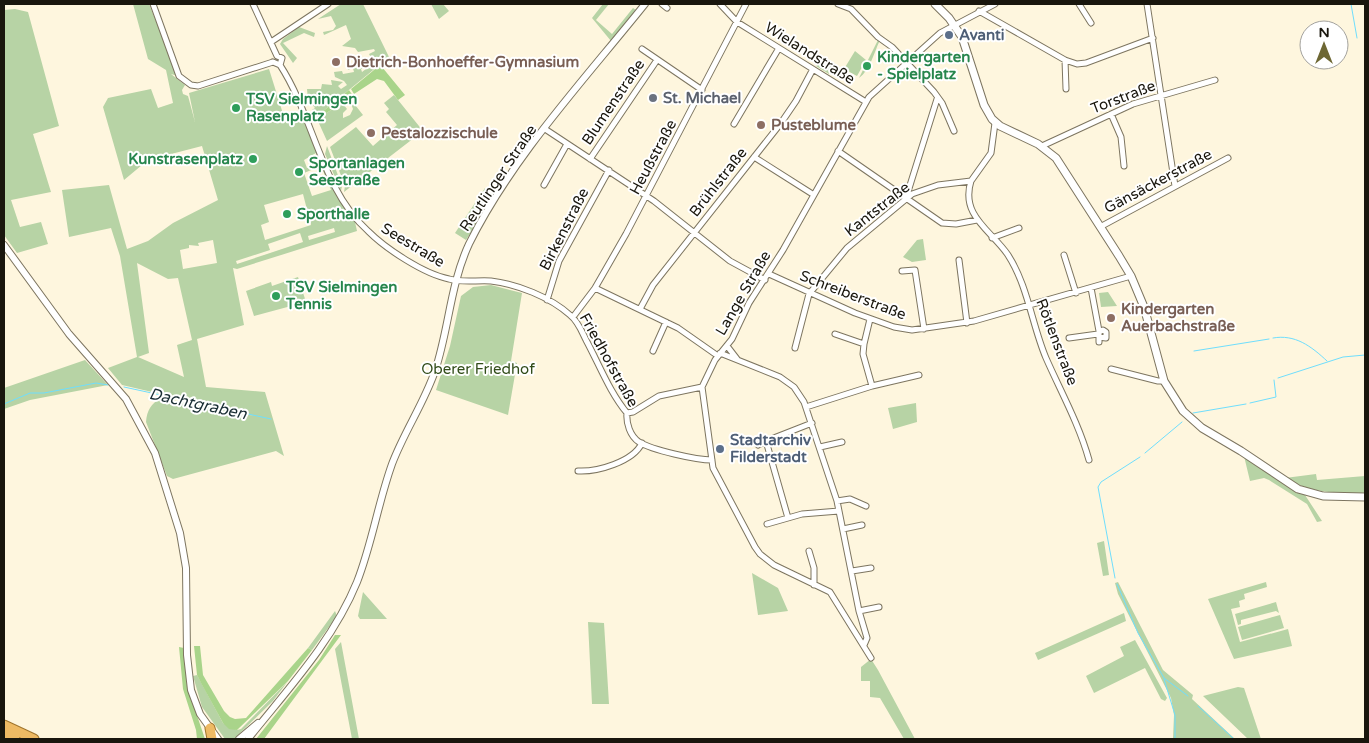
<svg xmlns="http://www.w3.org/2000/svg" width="1369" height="743" viewBox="0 0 1369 743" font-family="'Varela Round',sans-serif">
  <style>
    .green { fill: #b7d3a5; fill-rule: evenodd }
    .forest { fill: #a9d48a }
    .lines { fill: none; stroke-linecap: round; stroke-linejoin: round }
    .stream { stroke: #6fdefd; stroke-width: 1 }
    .minor-casing { stroke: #7d7560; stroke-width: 7 }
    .tertiary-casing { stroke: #7d7560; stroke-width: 8 }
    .secondary-casing { stroke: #7d7560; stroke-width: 9 }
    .trunk-casing { stroke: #a0752d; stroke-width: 11 }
    .minor { stroke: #fff; stroke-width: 5 }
    .tertiary { stroke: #fff; stroke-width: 6 }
    .secondary { stroke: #fff; stroke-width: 7 }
    .trunk { stroke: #eeba64; stroke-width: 9 }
    .service-dot { fill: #5c6f8a; stroke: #fff; stroke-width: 2 }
    .education-dot { fill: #8d6e63; stroke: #fff; stroke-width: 2 }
    .leisure-dot { fill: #2e9e5b; stroke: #fff; stroke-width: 2 }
    .worship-dot { fill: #6b7280; stroke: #fff; stroke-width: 2 }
    .labels { text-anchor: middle; stroke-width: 4; stroke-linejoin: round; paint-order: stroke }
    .service-label { font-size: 15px; font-weight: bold; fill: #4e5e75; stroke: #fff; text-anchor: start }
    .street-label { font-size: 15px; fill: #19160d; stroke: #fff }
    .leisure-label { font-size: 15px; font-weight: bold; fill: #27864d; stroke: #fff; text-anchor: start }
    .education-label { font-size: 15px; font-weight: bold; fill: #785e54; stroke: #fff; text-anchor: start }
    .worship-label { font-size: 15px; font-weight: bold; fill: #5b616d; stroke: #fff; text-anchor: start }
    .park-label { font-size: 15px; fill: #314c19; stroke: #fff }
    .water-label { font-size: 16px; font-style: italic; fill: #1a2e34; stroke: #fff }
  </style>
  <rect width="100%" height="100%" fill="#fef6de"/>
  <!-- green -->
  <path class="green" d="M133,4H149L178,76L171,74L185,85L182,90L183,94L188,96L195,122L189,93L269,69L284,117H302L324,166L355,222L357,231L237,269L233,268L244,325L197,339L206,387L265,392L284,456L276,451L173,479L167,476L146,422C147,410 151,404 161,398L255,416L122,385L108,368L137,357L120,256L111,228L69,237L62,190L109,185L127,249L148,241L173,223L218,200L202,146L148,160L124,180L103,107L108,98L151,89L158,108L173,103L166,70L148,59ZM316,153L320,163L307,168L304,160ZM321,166L331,190L312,196L304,173ZM303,194L311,225L265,240L261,225L269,222L264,205ZM334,228L335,232L309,240L308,236ZM300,233L303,242L237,264L236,261L270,250L268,244ZM213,240L217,263L183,269L180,250L189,248V245L199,246L198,243ZM137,263L168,279L178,278L192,340L177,345L184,377L138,357L149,353Z
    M341,4H363L389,57L316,117L312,110L315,108L308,99L307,89H321L322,84L332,85L331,80L343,82L338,86L341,89L347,85L344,81L335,77L334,72L342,71L343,74L354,72L353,68L348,70L347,66L366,57L370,64L361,69L362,72L374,63L369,54L375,51L374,49L358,52L355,48L342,46L351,39L346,25L324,35L323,32L333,30L336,26L331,16L318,19Z
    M431,4H443L449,11L439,19Z
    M603,4H609L596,20L612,34L633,8L636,10L611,41L592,18Z
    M15,9L28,12L59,126L33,134L51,192L11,200L20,227L41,222L48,244L17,253L4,235V10Z
    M299,27L315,33L314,37L304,33L283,43L297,58L293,63L280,44L283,39Z
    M878,40H880C873,55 870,70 859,78Z
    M855,51L866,60L857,76L844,69Z
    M820,63L832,64L829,74L816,66Z
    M394,95L423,131L344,192L345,186L330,147L356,127L373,146L397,125L386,112L389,109L384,103Z
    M353,96L355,98L352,101L363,115L327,141L317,119ZM350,101L353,109L350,115L343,118V113L347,109L344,105Z
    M327,146L342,186L341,191L325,154Z
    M485,188L494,197L466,240L455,233Z
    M923,239L926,260L912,262L903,257L917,240Z
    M298,277L306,302L254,316L246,291L271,282L272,286Z
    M491,285L522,293L511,361L517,363L508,415L436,390L450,346L461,296L473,287Z
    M1108,292L1117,306L1101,307L1099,293Z
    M85,360L108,385L30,400L4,409V388Z
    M916,403L917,422L893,429L888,408Z
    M1244,456L1291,489L1305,495L1322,521L1317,522L1307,504L1269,480L1264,478L1250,481Z
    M1316,474L1317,480L1365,476V495C1336,493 1311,493 1285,478Z
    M1104,541L1109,575L1103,576L1097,543Z
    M752,573L778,588L788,611L758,615Z
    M1118,582L1163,670L1193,695L1192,699L1235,739H1173L1174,715L1171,698L1118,594L1115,583Z
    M1266,582L1267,587L1244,594L1245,599L1239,601L1240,607L1231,609L1240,642L1288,629L1292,646L1234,659L1208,599Z
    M363,592L387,619H360L358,616Z
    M1276,602L1279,613L1276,611L1241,620V624L1238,625L1235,614Z
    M335,611L337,616L312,650L308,648Z
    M1124,613L1126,621L1038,660L1035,653Z
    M1280,615L1284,628L1242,640L1238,627Z
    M588,622L604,623L609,704H592Z
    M1135,640L1167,698L1165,701L1161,699L1145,668L1094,693L1086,676L1124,656L1120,647Z
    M341,642L359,739H352L335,649Z
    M871,659L878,670L915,739H904L880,698L870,697V681H861V667Z
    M197,675L223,723L237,730L241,729L288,681L273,701L234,739H225L202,707L193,676Z
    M1238,687L1244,688L1261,739H1248L1203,696Z"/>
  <!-- forest -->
  <path class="forest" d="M380,65L382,67L405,95L398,100L384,81L377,79L354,94L351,89Z
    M349,90L353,96L317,119L316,117Z
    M335,635H341L264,739H256L319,660Z
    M194,646H200L203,675L224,711L230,717L235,719L246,718L308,648L312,650L288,681L237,730L229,729L223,723L201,683L197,675Z
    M179,647L184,648L187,686L205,739H197L196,730L183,689Z"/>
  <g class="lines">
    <!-- stream -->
    <path class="stream" d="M1351,4L1357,38
      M1273,338C1295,334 1311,346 1327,361
      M1194,351L1269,339
      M1278,378L1343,357L1365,355
      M124,387L271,419
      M1250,403L1276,397L1274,380
      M4,404L30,393H44L96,383L108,385
      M1193,413L1246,404
      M1145,453L1182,422
      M1115,578L1098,487L1101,482L1140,457
      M1117,584L1138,633L1164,678L1188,696
      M1164,679L1175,715V739
      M1198,706L1234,739"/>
    <!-- minor casing -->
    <g class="minor-casing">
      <path id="minor" d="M153,4L179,76L191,85L198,86L273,62
        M253,4L277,56L282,58L280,65
        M662,4L667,8
        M720,4L737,22L866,102
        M838,4L851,9L878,37L892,47L934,92L942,103L954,131
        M1079,4L1091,23
        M1147,4L1175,186
        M979,11L1065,60L1077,64L1086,63L1153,38
        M271,42L328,4
        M642,49L702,90
        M1065,60L1066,89
        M273,62L280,65C314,117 321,189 368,231C386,249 424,274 449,279C462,283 477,280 491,281C517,284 550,297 570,315C578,321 582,332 586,340C599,364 610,393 627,413C626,423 630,436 639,442C652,450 696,460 712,460
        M1111,114L1121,137L1124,166
        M734,124L779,48
        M545,129L654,201L730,261L765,280
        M1042,146L1133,104L1215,80
        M838,151L942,223L956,224L977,220
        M754,157L814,195
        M590,159L657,60
        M971,181C960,216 992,231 1008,255C1028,286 1032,325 1046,358C1061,392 1079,424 1089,460
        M544,185L567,144
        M906,198L937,99
        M1100,227L1228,158
        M992,238L1019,228
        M1064,255L1076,293
        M959,260L967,323
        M902,271L915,270L924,329
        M769,274L855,313L894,327L912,330L974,321L1131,276
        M595,288L678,328L718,356
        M1091,288L1099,331
        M547,300L559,261L609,170
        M640,309L653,285L781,123L796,101L813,69
        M573,317L595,288L626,234L746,4
        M835,334L864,344L863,354L872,386
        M1099,337L1106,338V332L1103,330L1099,332V342
        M1069,338L1098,334
        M864,344L870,319
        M727,346L737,359
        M795,348L809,294L847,248L912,194L938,185L971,181L991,153L995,123
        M653,351L666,322
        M720,353L780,377L794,387L804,402L837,501L859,611L867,638L864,645
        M1111,369L1158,381H1164
        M806,407L872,386L919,375
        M627,413L633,412L659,396L702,387
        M758,445L766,441
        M820,447L842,442
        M578,471C597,472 633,462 642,443
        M837,501L850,499L866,506
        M788,518L766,441L812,423
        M767,524L802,514L839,511
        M843,529L862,525
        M809,551L814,568V585
        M852,571L871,568
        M859,611L879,607
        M871,658L830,592L774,565L760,554L755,547L713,468L702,387L715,360L732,339L749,303L783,250L869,97L940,33L995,4"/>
    </g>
    <!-- tertiary casing -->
    <g class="tertiary-casing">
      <path id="tertiary" d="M4,245L69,334L126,399L155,453L180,533L186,568L187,655L191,690L200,714L218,739
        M239,739L258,723
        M248,739C287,690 333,641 357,582C372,544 378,503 392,464C404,432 424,403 435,371C449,329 450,285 469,244C512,157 585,79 645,4"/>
    </g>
    <!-- secondary casing -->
    <g class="secondary-casing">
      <path id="secondary" d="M935,4L949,18L962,37L984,105L992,119L1000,126L1038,144L1056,158L1119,256L1131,276L1144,307L1164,381L1183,411L1202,428L1241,451L1298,489L1323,496L1365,497"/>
    </g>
    <!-- trunk casing -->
    <g class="trunk-casing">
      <path id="trunk" d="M4,725L34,739
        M210,728L212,739
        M4,734L15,739"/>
    </g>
    <!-- minor -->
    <use href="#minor" class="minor"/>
    <!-- tertiary -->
    <use href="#tertiary" class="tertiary"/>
    <!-- secondary -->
    <use href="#secondary" class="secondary"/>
    <!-- trunk -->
    <use href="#trunk" class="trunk"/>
  </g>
  <!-- markers -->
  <g class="service-dot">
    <circle cx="949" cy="35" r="5"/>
    <circle cx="720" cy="449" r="5"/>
  </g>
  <g class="education-dot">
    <circle cx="336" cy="62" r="5"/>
    <circle cx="761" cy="125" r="5"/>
    <circle cx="371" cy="133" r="5"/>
    <circle cx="1111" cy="318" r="5"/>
  </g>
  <g class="leisure-dot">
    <circle cx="867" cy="66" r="5"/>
    <circle cx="236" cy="108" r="5"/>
    <circle cx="253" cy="159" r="5"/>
    <circle cx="299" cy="172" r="5"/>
    <circle cx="287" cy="214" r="5"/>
    <circle cx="276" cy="296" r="5"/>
  </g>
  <circle class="worship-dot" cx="653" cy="98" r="5"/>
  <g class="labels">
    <!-- service labels -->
    <g class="service-label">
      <text x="959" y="40">Avanti</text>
      <text x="730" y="445">Stadtarchiv<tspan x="730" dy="17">Filderstadt</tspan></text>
    </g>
    <!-- street labels -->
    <g class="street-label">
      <text transform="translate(810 53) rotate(32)" y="5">Wielandstraße</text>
      <text transform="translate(1123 97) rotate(-21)" y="5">Torstraße</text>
      <text transform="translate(613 102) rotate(-56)" y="5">Blumenstraße</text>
      <text transform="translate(653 157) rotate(-62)" y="5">Heußstraße</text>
      <text transform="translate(498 178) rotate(-56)" y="5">Reutlinger Straße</text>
      <text transform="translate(1158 181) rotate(-28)" y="5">Gänsäckerstraße</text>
      <text transform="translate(718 182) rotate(-52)" y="5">Brühlstraße</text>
      <text transform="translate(877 209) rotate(-38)" y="5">Kantstraße</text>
      <text transform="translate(564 229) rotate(-63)" y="5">Birkenstraße</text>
      <text transform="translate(413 245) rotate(31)" y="5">Seestraße</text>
      <text transform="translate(743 293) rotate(-60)" y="5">Lange Straße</text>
      <text transform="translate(853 295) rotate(21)" y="5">Schreiberstraße</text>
      <text transform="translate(1057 342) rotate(69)" y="5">Rötlenstraße</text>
      <text transform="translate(609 360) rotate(61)" y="5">Friedhofstraße</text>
    </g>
    <!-- leisure labels -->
    <g class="leisure-label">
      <text x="877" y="62">Kindergarten<tspan x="877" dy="17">- Spielplatz</tspan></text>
      <text x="246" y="104">TSV Sielmingen<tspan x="246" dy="17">Rasenplatz</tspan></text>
      <text x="243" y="164" text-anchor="end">Kunstrasenplatz</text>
      <text x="309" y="168">Sportanlagen<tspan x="309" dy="17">Seestraße</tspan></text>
      <text x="297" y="219">Sporthalle</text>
      <text x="286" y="292">TSV Sielmingen<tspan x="286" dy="17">Tennis</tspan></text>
    </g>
    <!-- education labels -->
    <g class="education-label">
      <text x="346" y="67">Dietrich-Bonhoeffer-Gymnasium</text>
      <text x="771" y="130">Pusteblume</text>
      <text x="381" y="138">Pestalozzischule</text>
      <text x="1121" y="314">Kindergarten<tspan x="1121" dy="17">Auerbachstraße</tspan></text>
    </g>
    <!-- worship labels -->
    <g class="worship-label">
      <text x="663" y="103">St. Michael</text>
    </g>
    <!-- park labels -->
    <g class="park-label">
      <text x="478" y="374">Oberer Friedhof</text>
    </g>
    <!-- water labels -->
    <g class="water-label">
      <text transform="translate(198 403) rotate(12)" y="6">Dachtgraben</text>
    </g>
  </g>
  <!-- border -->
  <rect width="1369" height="743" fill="none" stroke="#19160d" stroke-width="10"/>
  <!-- north arrow -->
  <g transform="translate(1324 45)"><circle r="24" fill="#ffffff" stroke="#a3a29e"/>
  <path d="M0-4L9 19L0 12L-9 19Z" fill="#6d6733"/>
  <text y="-8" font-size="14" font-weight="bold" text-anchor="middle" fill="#19160d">N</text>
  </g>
</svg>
